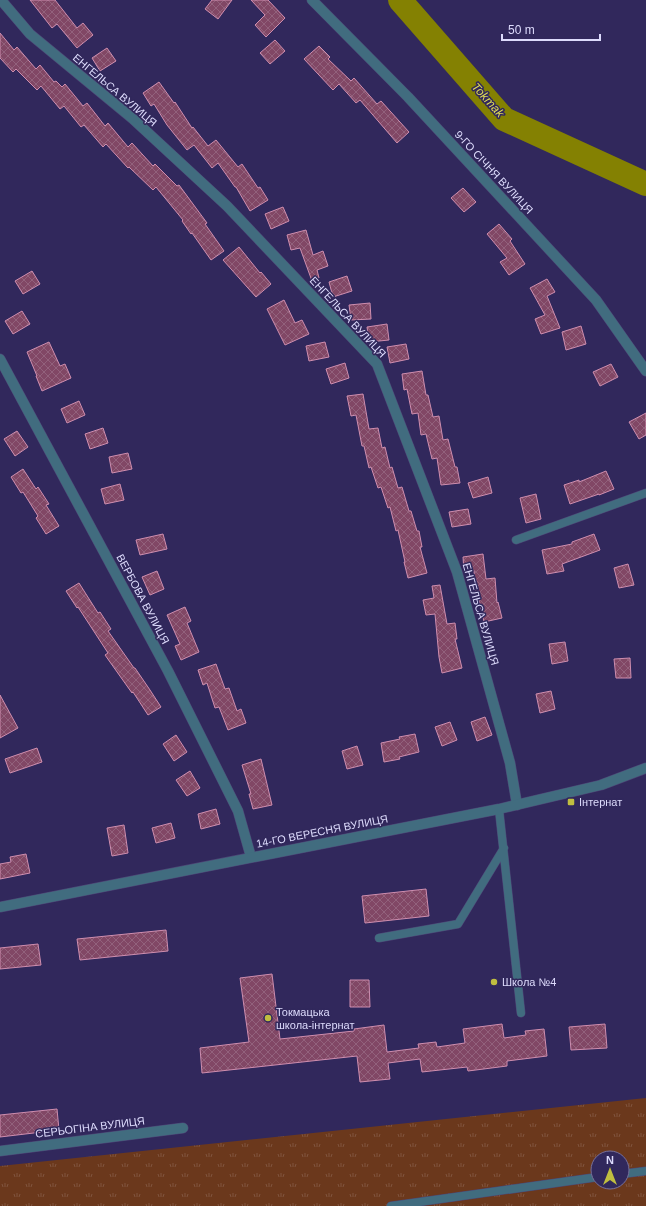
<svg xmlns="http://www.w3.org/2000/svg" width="646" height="1206" viewBox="0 0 646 1206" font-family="Arial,sans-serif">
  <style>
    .grass { fill: url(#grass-tufts); fill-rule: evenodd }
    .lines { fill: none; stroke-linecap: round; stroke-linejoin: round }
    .river { stroke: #848102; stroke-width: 24 }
    .building { fill: url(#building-cross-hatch); stroke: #cf8eaf }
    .service-casing { stroke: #4d4576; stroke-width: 9 }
    .pedestrian-casing { stroke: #4d4576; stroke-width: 11 }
    .minor-casing { stroke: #4d4576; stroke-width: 11 }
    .tertiary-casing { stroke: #4d4576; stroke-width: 11 }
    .service { stroke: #416c7f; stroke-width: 8 }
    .pedestrian { stroke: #416c7f; stroke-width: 10 }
    .minor { stroke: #416c7f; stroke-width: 10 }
    .tertiary { stroke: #416c7f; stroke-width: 10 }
    .poi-dot { fill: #c0be40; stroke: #31285c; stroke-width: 1.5 }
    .labels { text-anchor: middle; stroke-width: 3; stroke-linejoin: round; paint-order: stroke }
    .street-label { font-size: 11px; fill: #dddbfc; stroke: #31285c }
    .poi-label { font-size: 11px; fill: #dddbfc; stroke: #31285c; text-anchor: start }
    .water-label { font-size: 12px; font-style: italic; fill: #e1de55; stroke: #31285c }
  </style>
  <defs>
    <pattern id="grass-tufts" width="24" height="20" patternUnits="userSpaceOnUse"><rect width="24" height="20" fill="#6b381c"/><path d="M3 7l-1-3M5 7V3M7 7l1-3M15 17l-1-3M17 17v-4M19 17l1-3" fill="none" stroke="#80543e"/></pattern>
    <pattern id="building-cross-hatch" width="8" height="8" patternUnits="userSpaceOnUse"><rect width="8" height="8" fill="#814765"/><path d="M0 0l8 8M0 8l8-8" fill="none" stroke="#92617c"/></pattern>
  </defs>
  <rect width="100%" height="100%" fill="#31285c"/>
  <!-- grass -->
  <path class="grass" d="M646,1098V1206H0V1166ZM598,1158H622V1182H598Z"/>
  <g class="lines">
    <!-- river -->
    <path class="river" d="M400,0L504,119L646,184"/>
  </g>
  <!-- building -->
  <path class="building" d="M30,0H55L77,28L83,23L93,35L77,48L57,24L52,28Z
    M212,0H232L218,19L205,9Z
    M251,0H268L285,18L266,37L255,25L265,15Z
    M0,33L14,50L17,47L36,69L40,65L54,82L56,81L62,87L65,84L83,106L87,103L105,126L108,123L128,147L132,143L153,166L155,164L177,186L179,185L207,223L205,224L224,251L211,260L192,233L191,234L182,221L183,220L156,187L153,190L129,167L128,168L106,144L103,147L84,125L81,127L64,106L60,109L41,86L37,90L16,69L13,72L0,58Z
    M275,40L285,51L270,64L260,53Z
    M319,46L330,57L328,59L351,81L354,78L377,104L381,101L409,132L397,143L360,100L356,103L339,84L333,90L304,59Z
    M107,48L116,61L100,71L92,58Z
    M159,82L174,103L175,102L192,128L193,127L208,146L216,140L238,167L242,164L258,188L260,187L268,200L250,211L236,187H235L218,163L212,168L194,145L187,150L167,125L154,104L151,106L143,93Z
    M463,188L476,202L464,212L451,198Z
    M283,207L289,221L271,229L265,214Z
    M499,224L512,239L510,241L525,264L509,275L500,262L507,258L487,234Z
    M306,230L313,255L323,251L328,266L317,270L319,278L312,281L300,248L291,250L287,235Z
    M239,247L260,273L261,272L271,284L256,297L223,260Z
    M32,271L40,284L23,294L15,281Z
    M347,276L352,291L333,297L329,282Z
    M547,279L555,292L547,296L560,328L541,334L535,319L545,315L530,288Z
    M284,300L295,323L302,320L309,334L285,345L267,309Z
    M370,303L371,319L351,320L349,305Z
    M22,311L30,324L13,334L5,321Z
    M387,324L389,340L369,342L367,327Z
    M581,326L586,344L566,350L562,332Z
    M49,342L60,366L65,364L71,378L42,391L36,376H37L27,352Z
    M325,342L329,357L309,361L306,346Z
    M406,344L409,359L390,363L387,347Z
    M345,363L349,378L331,384L326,369Z
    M611,364L618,377L600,386L593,372Z
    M422,371L426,395H428L433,417L439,416L443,440L448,439L455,467H457L460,483L441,485L437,458L432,459L426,434L421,435L418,413L412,414L407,389L404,390L402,374Z
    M363,394L369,429L378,428L382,448L385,447L390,468L392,467L398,488L402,487L409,511H411L417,531H419L422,547H420L427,573L408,578L404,562H405L398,530L396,531L390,507L388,508L381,487L378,488L371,467L369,468L364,446H362L356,415L351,416L347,396Z
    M79,401L85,415L67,423L61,409Z
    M646,413V435L639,439L629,422Z
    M103,428L108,443L90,449L85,434Z
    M17,431L28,447L15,456L4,439Z
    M128,453L132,469L112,473L109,457Z
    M23,469L36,489L38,487L49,504L46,505L59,526L46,534L36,518L38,516L23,492L21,493L11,477Z
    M606,471L614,489L599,495V494L570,504L564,485L579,480V482Z
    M488,477L492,493L473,498L468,483Z
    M120,484L124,500L105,504L101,489Z
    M536,494L541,519L526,523L520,498Z
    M468,509L471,524L452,527L449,512Z
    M163,534L167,549L140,555L136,540Z
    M594,534L600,550L562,564L564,571L547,574L542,550L572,544V542Z
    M483,554L486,579L495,578L497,603L498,602L502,618L484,622L478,595H476L474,571L464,572L463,557Z
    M628,564L634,585L619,588L614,568Z
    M157,571L164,589L150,595L142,577Z
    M79,583L98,613L100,612L111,629L108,631L134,668H135L150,690L161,707L148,715L133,692L132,693L105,655L108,653L78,607L77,608L66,591Z
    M440,585L447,624L455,623L457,639H455L462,668L442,673L439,657L435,614L426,615L423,600L434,598L432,586Z
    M185,607L191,621L187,623L199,652L181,660L175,646L180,644L167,615Z
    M565,642L568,661L552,664L549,644Z
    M630,658L631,678H616L614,659Z
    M216,664L225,689L229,688L237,711L241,709L246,723L228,730L219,707L215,708L207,683L203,685L198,670Z
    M551,691L555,709L540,713L536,694Z
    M0,695L18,728L0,738Z
    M485,717L492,735L477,741L471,722Z
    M450,722L457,740L442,746L435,727Z
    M415,734L419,752L399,757L400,759L384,762L381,743L400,739L399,737Z
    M176,735L187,752L174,761L163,744Z
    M357,746L363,765L347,769L342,751Z
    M37,748L42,762L10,773L5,759Z
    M261,759L272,805L253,809L249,794H251L242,765Z
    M190,771L200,788L187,796L176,780Z
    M216,809L220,824L201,829L198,814Z
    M171,823L175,838L156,843L152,828Z
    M124,825L128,853L112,856L107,828Z
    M26,854L30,873L0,879V864L11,862L10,857Z
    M426,889L429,916L365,923L362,896Z
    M166,930L168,951L80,960L77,939Z
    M38,944L41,965L0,969V948Z
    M272,974L280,1039L354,1031V1029L384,1025L387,1052L419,1048L418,1044L436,1042L437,1047L465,1043L463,1029L502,1024L504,1038L526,1035L525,1031L544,1029L547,1056L507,1061V1066L468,1071L467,1067L422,1072L420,1059L388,1063L390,1079L360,1082L357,1056L202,1073L200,1048L249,1042L240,978Z
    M350,980H369L370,1007H350Z
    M605,1024L607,1048L571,1050L569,1027Z
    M57,1109L59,1130L0,1137V1115Z"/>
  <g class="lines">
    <!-- service casing -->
    <g class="service-casing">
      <path id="service" d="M516,540L646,493
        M499,809L521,1013
        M379,938L458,924L504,848
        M622,1174L646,1171
        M391,1206L598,1177"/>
    </g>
    <!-- pedestrian casing -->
    <g class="pedestrian-casing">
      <path id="pedestrian" d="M0,1151L183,1128"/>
    </g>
    <!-- minor casing -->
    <g class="minor-casing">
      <path id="minor" d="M1,0L30,34L133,119L227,206L377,364L457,572L510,763L517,805
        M0,359L168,671L238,811L251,857"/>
    </g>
    <!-- tertiary casing -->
    <g class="tertiary-casing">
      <path id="tertiary" d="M312,0L408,97L596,300L646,371
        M0,907L499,809L601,785L646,768"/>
    </g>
    <!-- service -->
    <use href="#service" class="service"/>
    <!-- pedestrian -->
    <use href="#pedestrian" class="pedestrian"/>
    <!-- minor -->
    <use href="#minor" class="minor"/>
    <!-- tertiary -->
    <use href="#tertiary" class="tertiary"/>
  </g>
  <!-- markers -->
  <g class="poi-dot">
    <rect x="567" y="798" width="8" height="8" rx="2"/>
    <circle cx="494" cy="982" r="4"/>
    <circle cx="268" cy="1018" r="4"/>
  </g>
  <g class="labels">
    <!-- street labels -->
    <g class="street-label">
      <text transform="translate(115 90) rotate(40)" y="4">ЕНГЕЛЬСА ВУЛИЦЯ</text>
      <text transform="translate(494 172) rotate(47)" y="4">9-ГО СІЧНЯ ВУЛИЦЯ</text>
      <text transform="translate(348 317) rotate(47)" y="4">ЕНГЕЛЬСА ВУЛИЦЯ</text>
      <text transform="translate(143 599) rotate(62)" y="4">ВЕРБОВА ВУЛИЦЯ</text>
      <text transform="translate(481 614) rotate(74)" y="4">ЕНГЕЛЬСА ВУЛИЦЯ</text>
      <text transform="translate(322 831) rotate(-11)" y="4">14-ГО ВЕРЕСНЯ ВУЛИЦЯ</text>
      <text transform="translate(90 1127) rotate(-7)" y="4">СЕРЬОГІНА ВУЛИЦЯ</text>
    </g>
    <!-- poi labels -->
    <g class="poi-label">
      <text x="579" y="806">Інтернат</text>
      <text x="502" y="986">Школа №4</text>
      <text x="276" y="1016">Токмацька<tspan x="276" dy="13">школа-інтернат</tspan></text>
    </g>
    <!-- water labels -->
    <g class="water-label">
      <text transform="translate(488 100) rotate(48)" y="4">Tokmak</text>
    </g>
  </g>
  <!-- north arrow -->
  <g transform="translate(610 1170)"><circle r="19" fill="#31285c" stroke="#76709c"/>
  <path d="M0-3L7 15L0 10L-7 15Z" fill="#c0be40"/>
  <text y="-6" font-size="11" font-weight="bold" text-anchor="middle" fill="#dddbfc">N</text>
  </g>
  <!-- scale -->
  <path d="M502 34v6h98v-6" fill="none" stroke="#dddbfc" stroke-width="2"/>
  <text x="508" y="34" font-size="12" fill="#dddbfc" stroke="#31285c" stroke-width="3" paint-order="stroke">50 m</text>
</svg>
